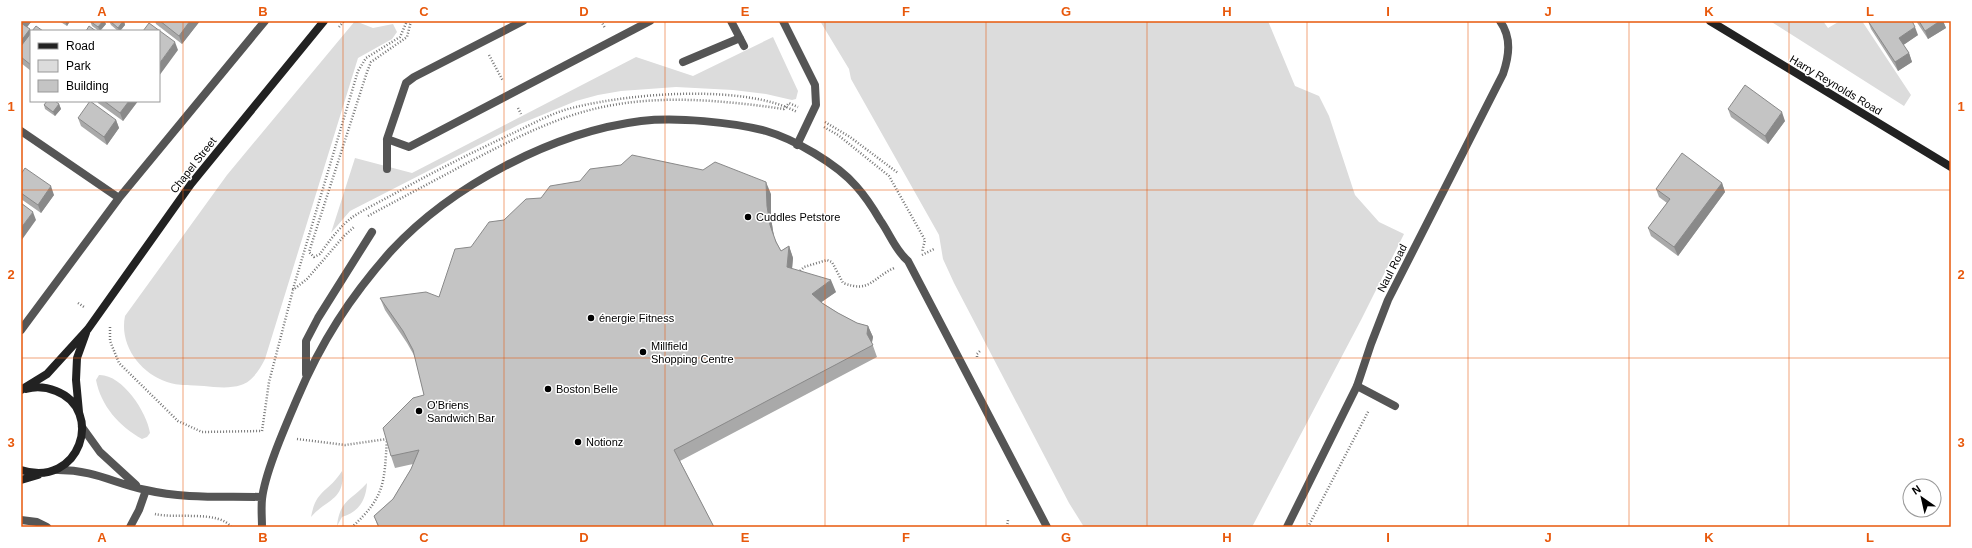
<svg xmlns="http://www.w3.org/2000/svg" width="1972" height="548" viewBox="0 0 1972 548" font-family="Arial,sans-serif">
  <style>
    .green { fill: #dcdcdc }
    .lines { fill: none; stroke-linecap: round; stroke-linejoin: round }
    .path { stroke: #777; stroke-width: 2.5; stroke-dasharray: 1 2; stroke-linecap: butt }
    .lane { stroke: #555; stroke-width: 8 }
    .street { stroke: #555; stroke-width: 8 }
    .secondary { stroke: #222; stroke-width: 8 }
    .wall { fill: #a9a9a9 }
    .shaded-wall { fill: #898989 }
    .building { fill: #c4c4c4; stroke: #898989 }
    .grid { fill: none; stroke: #e8590c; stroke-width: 1; stroke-opacity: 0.55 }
    .poi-dot { fill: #000; stroke: #fff; stroke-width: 1.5 }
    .labels { text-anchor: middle; stroke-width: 3; stroke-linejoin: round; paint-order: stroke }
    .street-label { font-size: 11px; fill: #000; stroke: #fff }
    .poi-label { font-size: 11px; fill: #000; stroke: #fff; text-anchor: start }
    .neatline { fill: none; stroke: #e8590c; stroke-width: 1.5 }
    .grid-label { font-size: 13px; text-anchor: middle; font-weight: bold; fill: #e8590c }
  </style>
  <rect width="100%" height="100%" fill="#fff"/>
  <!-- green -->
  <path class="green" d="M355,21L373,28L393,24L397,32L392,39L358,58L265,359C260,369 252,382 241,385C229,389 215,387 204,386C192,385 178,386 167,382C140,373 119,345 125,316L227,175Z
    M820,21H1268L1295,86L1319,96L1329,116L1355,195L1379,222L1404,234L1361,320L1252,527H1084L1069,503L954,283L943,259L939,235L851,79L849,69Z
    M1770,21H1823L1828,28L1840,21H1862L1911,95L1904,106Z
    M773,37L798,91L796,99L792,100L766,94L733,90L676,87L621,91L598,95L576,101L520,124L350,211L331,233L355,158L412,173L636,57L693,76Z
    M99,375C122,374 147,412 150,433L147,437L142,439C119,426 101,406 96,380Z
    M342,471C346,500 325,500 311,517C316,489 328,493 342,471Z
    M367,483C366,500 359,512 342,517L337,526C340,499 351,501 367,483Z"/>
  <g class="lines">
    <!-- path -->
    <path class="path" d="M411,21L407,37L371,62L367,72L309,252L314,257L320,254C329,241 341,225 354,216C367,208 381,201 394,194C431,173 469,154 507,136C529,126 552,112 576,107C633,93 745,84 797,112
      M601,21L605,28
      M339,27L344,21
      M489,55L503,81
      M518,108L521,114
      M825,122L850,137L898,173
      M824,127L838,135L889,176L925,240L922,252
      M368,216C401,198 434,181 467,163C514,139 560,114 613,105C669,95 728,101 784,109L789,103L798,107
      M922,255L934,249
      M798,273L804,267L827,260L832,262L843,283C870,293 871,279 894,268
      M293,289L358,71L366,58L400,37L407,21
      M78,303L84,307
      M110,327V341L119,363L178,421L202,432L261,431
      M977,357V354L981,350
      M262,431L269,382L293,290L307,279L344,236L355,226
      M297,439L345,445L387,439C384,482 386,496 352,527
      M155,514C175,519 219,510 231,527
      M1007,527L1008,520
      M1308,527L1369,410"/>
    <!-- lane -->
    <path class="lane" d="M731,21L744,46
      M783,21L815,85L816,105L797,145
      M683,62L740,38
      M387,139L409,147L650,21
      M387,169V139L406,83L414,77L523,21
      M306,374V341L318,318L372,232
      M1357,386L1395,406
      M82,427L100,452L136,485
      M58,470C95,470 113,483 146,490C184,499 224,496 262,497
      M21,520L37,522L47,527
      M130,527L139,510L146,490
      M262,527C262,518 261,508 262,499C265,472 286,425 297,399C321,342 350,297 391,251C451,186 553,132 641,121C676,117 732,122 766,131C794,139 837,164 856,186C865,196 873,208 880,220C890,234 895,250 908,261L1047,527"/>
    <!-- street -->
    <path class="street" d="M21,131L119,198
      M21,330L119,198L265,21
      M1287,527L1357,386L1371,344L1388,300L1503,74C1509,56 1512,38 1500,21"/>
    <!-- secondary -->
    <path class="secondary" d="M1710,21L1951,167
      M21,390L47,374L88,329L191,184L324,21
      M79,412L76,380L77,358L86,333
      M21,470C80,489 105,410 56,391C46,387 36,386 26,389
      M21,480L38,475"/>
  </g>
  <!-- wall -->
  <path class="wall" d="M21,21H30L31,22L27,27L31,32V71L21,63Z
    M59,21H70L67,26Z
    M90,21H104L106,24L100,31H99L92,26Z
    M109,21H124L125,25L120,31H118L111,25Z
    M155,21H200L182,44L156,24Z
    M1868,21L1918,35L1903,45L1909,53L1912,62L1898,71L1871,29Z
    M1916,21H1943L1946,28L1928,39Z
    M97,101H138L123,121L98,103Z
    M59,104L61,109L55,116L45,109L44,105Z
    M1728,109L1785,121L1768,144L1731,117Z
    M78,118L116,120L119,128L107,145L81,126Z
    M21,174L54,195L41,213L21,199Z
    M1722,183L1725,192L1678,256L1651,236L1648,228L1667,203L1659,197L1656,189Z
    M771,194V218L774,237L781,251L789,246L793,258L792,269L836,292L821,302L838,313L857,323L868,326L873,337L872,343L877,357L680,461L714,527H378L374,516L393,499L411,469L413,464L395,468L391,456L424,395L415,357L407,343L385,310L380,298L439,297Z"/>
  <!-- shaded-wall -->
  <path class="shaded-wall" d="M22,21H30L31,22L24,31L21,23Z
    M65,21H70L67,26Z
    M103,21H104L106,24L100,31L98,27Z
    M123,21H124L125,25L120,31H119L118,28Z
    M190,21H200L182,44L179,36Z
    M1940,21H1943L1946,28L1928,39L1925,31Z
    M1915,27L1918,35L1902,46L1899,38Z
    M30,29L31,32V40L21,54V41Z
    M175,42L178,50L159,76V64Z
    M1909,53L1912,62L1898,71L1895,62Z
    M129,101H138L123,121L120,113Z
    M59,104L61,109L55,116L53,112Z
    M1782,112L1785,121L1768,144L1765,136Z
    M116,120L119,128L107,145L104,137Z
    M766,182L771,194V218L774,237L770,225L767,206Z
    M1722,183L1725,192L1678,256L1674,247Z
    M51,186L54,195L41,213L38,205Z
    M33,212L36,220L21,241V228Z
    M789,246L793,258L791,279L787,267Z
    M831,280L836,292L816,306L812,294Z
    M868,326L873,337L871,346L867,334Z"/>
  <!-- building -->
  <path class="building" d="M21,21H22L21,23L30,29L21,41Z
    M90,21H103L98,27Z
    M110,21H123L118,28Z
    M160,21H190L179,36Z
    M1868,21H1912L1915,27L1899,38L1909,53L1895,62Z
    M1919,21H1940L1925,31Z
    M149,23L175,42L159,64V31H143Z
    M36,26L43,31H32Z
    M89,26L96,31H86Z
    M31,33V65L21,57V46Z
    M1745,85L1782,112L1765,136L1728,109Z
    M47,101H55L59,104L53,112L44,105Z
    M90,101L116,120L104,137L78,118Z
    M104,101H129L120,113Z
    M1682,153L1722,183L1674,247L1648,228L1670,199L1656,189Z
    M632,155L703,170L715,162L766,182L767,206L770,225L776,242L781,251L789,246L787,267L831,280L812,294L822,303L838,313L857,323L868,326L867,334L873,345L674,450L714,527H379L374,516L393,499L411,469L419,450L391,456L383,428L413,398L424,395L413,350L403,331L380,298L426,292L439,297L455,249L471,247L489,222L504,220L526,199L541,198L550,186L580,181L590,169L621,165Z
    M25,168L51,186L38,205L21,193V174Z
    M21,203L33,212L21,228Z"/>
  <!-- grid -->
  <path class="grid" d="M183,21V527M343,21V527M504,21V527M665,21V527M825,21V527M986,21V527M1147,21V527M1307,21V527M1468,21V527M1629,21V527M1789,21V527M21,190H1951M21,358H1951"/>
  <!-- markers -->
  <g class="poi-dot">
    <circle cx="748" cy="217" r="4"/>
    <circle cx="591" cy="318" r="4"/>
    <circle cx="643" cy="352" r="4"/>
    <circle cx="548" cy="389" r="4"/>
    <circle cx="419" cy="411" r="4"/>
    <circle cx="578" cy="442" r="4"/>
  </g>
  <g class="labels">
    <!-- street labels -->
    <g class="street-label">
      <text transform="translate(1836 85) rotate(31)" y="4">Harry Reynolds Road</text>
      <text transform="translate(193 165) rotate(-52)" y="4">Chapel Street</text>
      <text transform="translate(1392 268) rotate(-63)" y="4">Naul Road</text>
    </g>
    <!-- poi labels -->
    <g class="poi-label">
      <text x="756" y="221">Cuddles Petstore</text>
      <text x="599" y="322">énergie Fitness</text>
      <text x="651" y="350">Millfield<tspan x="651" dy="13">Shopping Centre</tspan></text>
      <text x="556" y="393">Boston Belle</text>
      <text x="427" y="409">O'Briens<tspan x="427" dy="13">Sandwich Bar</tspan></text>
      <text x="586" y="446">Notionz</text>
    </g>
  </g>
  <!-- border -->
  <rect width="1972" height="548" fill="none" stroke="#ffffff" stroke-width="44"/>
  <!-- legend -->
  <rect x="30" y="30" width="130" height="72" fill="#ffffff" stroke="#999999"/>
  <rect x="38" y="43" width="20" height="6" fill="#222222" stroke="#999999"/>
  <text x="66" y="50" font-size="12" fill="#000000">Road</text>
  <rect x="38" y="60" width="20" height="12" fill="#dcdcdc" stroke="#999999"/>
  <text x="66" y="70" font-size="12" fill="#000000">Park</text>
  <rect x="38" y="80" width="20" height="12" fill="#c4c4c4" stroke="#999999"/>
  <text x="66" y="90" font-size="12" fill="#000000">Building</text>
  <!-- north arrow -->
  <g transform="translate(1922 498) rotate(326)"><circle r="19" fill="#ffffff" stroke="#999999"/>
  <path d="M0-3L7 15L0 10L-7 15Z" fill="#000000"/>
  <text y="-6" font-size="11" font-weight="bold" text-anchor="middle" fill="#000000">N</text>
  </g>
  <rect x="22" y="22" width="1928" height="504" class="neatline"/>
  <g class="grid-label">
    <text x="102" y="16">A</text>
    <text x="263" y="16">B</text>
    <text x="424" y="16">C</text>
    <text x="584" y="16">D</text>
    <text x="745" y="16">E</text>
    <text x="906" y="16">F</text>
    <text x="1066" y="16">G</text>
    <text x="1227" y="16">H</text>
    <text x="1388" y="16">I</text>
    <text x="1548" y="16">J</text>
    <text x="1709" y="16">K</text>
    <text x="1870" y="16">L</text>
    <text x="11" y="111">1</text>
    <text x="1961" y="111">1</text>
    <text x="11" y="279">2</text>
    <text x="1961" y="279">2</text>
    <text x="11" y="447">3</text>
    <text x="1961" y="447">3</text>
    <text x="102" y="542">A</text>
    <text x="263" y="542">B</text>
    <text x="424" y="542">C</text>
    <text x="584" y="542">D</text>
    <text x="745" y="542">E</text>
    <text x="906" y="542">F</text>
    <text x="1066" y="542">G</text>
    <text x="1227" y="542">H</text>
    <text x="1388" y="542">I</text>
    <text x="1548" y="542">J</text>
    <text x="1709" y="542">K</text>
    <text x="1870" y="542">L</text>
  </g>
</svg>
